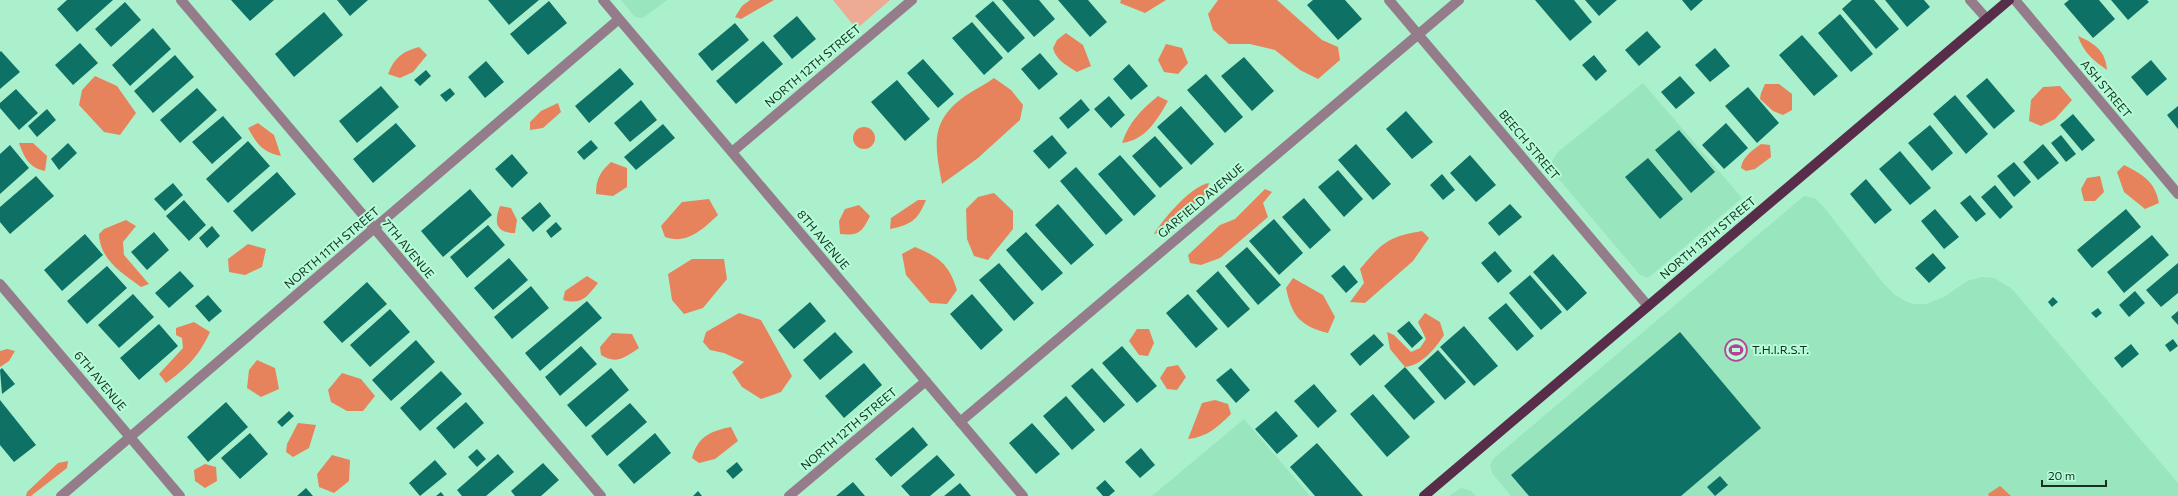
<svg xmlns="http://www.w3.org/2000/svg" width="2178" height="496" viewBox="0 0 2178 496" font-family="Commissioner,sans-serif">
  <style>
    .built { fill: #98e5be }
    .green { fill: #ecab92 }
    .forest { fill: #e6835d }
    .building { fill: #0e7165 }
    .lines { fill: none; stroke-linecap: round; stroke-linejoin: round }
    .minor { stroke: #957c8b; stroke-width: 10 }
    .major { stroke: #572d49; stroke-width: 10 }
    .labels { text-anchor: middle; stroke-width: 4; stroke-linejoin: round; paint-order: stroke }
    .street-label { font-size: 12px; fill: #153123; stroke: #b8fdd9 }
    .poi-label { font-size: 12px; fill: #153123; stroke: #b8fdd9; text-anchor: start }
  </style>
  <rect width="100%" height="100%" fill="#abf0cc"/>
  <!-- built -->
  <path class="built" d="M621,0H667L643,18L635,17Z
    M1643,83L1742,198L1648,278L1640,275L1551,170L1552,161L1558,152Z
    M1804,196L1814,198L1823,206L1884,284L1894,294L1905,301L1913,304H1926L1944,297L1967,281L1982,277L1994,278L2011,288L2178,483V496H1511L1492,473L1490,465L1493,459Z
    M1244,419L1310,496H1152Z
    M1461,488L1471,491L1476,496H1449Z"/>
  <!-- green -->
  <path class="green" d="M833,0H890L860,26H854Z"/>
  <!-- forest -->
  <path class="forest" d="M750,0H774L741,19L735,17L742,6Z
    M1121,0H1166L1145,13L1120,3Z
    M1218,0H1277L1322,40L1338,47L1340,60L1318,79L1300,70L1275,50L1250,44H1229L1213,30L1208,14Z
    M1066,33L1083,45L1091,66L1077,72C1066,65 1056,60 1053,48L1057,40Z
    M2078,36C2094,43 2106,51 2107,70C2094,61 2083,52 2078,36Z
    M1166,44L1182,48L1188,63L1178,74L1164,72L1158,60Z
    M419,47L427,55L413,72L400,78L388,74C394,58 403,51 419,47Z
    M95,76L117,86L136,113L120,135L104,132L79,105L82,90Z
    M994,78L1011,90L1023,105L1020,120L978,158L942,184C935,145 929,122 965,96C975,89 985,85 994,78Z
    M1765,84H1779L1792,94V110L1783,115L1773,111L1760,99L1761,93Z
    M2060,86L2072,100L2055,119L2041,126L2029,121L2031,100L2043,87Z
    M1158,96L1168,101C1157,120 1146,140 1122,143C1129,122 1141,110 1158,96Z
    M558,103L561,112L543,128L530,130V122L541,111Z
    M258,123L274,135L281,156C262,152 257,144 248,128Z
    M853 138a11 11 0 1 1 22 0a11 11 0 1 1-22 0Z
    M19,143H33L47,156L45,171C29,168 24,157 19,143Z
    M1761,144L1770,145L1771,157L1755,169L1746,171L1741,168C1742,157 1753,150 1761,144Z
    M611,162L627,168V187L613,196L596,194C596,179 600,172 611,162Z
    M2124,165C2143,175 2155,181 2159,203L2145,209L2124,192L2117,172Z
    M2100,176L2104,192L2095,201H2084L2081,189L2087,178Z
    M1209,183L1206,194L1162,232L1154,234C1163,219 1192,185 1209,183Z
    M1265,189L1272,192L1263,203L1268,217L1220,258L1201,265L1190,263L1188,255L1220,225L1235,219Z
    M994,193L1013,211V229L988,260L974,256L967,239L966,209L978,197Z
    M709,199L718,215C703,229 687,245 665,237L661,226L682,202Z
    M918,200H926C918,220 911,225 890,229L891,218Z
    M859,205L870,216C862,232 859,236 840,234L839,221L845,209Z
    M500,206L511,208L517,220L515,233C495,233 494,222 500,206Z
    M126,220L136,226L123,242L124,255L149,284L141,287C122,273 100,260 99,234L104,229Z
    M1422,231L1429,238L1413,261L1365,303L1350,302L1364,283L1360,269C1382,243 1387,237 1422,231Z
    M248,244L266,249L262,267L245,275L229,272L228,259Z
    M915,247C939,257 949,264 957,290L947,304L930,303L906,275L902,254Z
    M692,259H724L727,279L703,308L684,314L672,300L668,274Z
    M587,276L598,283C587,297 582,305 563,300L565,291Z
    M1293,278L1323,295L1335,317L1328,333C1300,326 1292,316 1286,288Z
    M739,313L761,320L792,376L781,392L761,399L742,387L732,372L744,362L724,353L710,350L703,342L706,332Z
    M1425,313L1440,322L1444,335C1436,348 1421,366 1405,367L1390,349L1387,332L1394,335L1411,352L1420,348L1426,339L1418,322Z
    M194,322L210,332C199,356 187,368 166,383L159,374L183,348L182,338L176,335V328Z
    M1137,329H1149L1154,343L1148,356L1139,355L1129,341Z
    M612,333L632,334L639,348C626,357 616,365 601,355L600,347Z
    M7,349L15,351L9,361L0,367V351Z
    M257,360L275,368L279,389L261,397L247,388L249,370Z
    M1178,365L1186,377L1177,390L1167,389L1160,378L1167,367Z
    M342,373L361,379L375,396L363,411H347L331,402L328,390Z
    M1215,400L1228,404L1231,414C1218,427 1207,437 1188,439L1202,403Z
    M298,423L316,425L309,448L293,457L286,452L287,444Z
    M731,427L738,441L715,459L699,463L692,458C698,436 711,431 731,427Z
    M332,455L350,460L349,481L334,493L319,487L317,474Z
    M68,461L67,468L31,496H26L27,492L58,463Z
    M205,464L216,467L217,481L205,488L195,481L194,470Z
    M2000,486L2011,496H1989L1988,494Z"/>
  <!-- building -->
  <path class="building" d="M67,0H113L77,32L57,9Z
    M231,0H274L250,21Z
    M337,0H368L350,16Z
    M488,0H539L509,25Z
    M1002,0H1039L1055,19L1034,37Z
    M1058,0H1088L1107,22L1090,37Z
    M1313,0H1345L1362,19L1338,40L1307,5Z
    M1535,0H1574L1592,22L1570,41Z
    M1585,0H1617L1599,16Z
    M1682,0H1703L1691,11Z
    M1852,0H1874L1899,29L1876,49L1842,9Z
    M1885,0H1924L1930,7L1907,27Z
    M2069,0H2099L2115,19L2093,38L2064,4Z
    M2111,0H2147L2149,2L2128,20Z
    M549,1L567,23L528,55L510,34Z
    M993,1L1025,38L1008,53L975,16Z
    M125,2L141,20L111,47L95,29Z
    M324,12L343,35L294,77L275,54Z
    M1840,14L1873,54L1851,72L1818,33Z
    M797,16L816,39L792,59L773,36Z
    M972,22L1003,58L984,75L952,38Z
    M735,23L749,40L712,71L698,54Z
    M153,28L171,49L130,86L112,65Z
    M1647,31L1661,47L1639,66L1625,50Z
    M1802,35L1838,76L1814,96L1779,55Z
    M763,41L783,64L736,104L716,81Z
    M80,43L98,63L73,85L55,65Z
    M1715,48L1730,66L1710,82L1695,65Z
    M1,51L20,72L0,89V52Z
    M1040,53L1058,74L1039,90L1021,69Z
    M175,55L194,77L153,113L134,91Z
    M1594,55L1607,71L1596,81L1582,65Z
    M1244,57L1274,91L1252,111L1221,76Z
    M923,59L954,94L938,108L907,73Z
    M2151,60L2167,79L2147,96L2131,77Z
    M486,61L504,82L485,98L468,77Z
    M1129,64L1148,86L1131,100L1113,79Z
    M620,68L634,84L589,123L575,106Z
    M426,70L431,76L420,86L414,80Z
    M1206,74L1243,117L1225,133L1187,90Z
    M1680,76L1695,93L1676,109L1661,92Z
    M1987,78L2015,111L1994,129L1966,96Z
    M897,80L930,119L905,141L871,102Z
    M381,86L399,107L357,143L339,121Z
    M1748,87L1779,123L1757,143L1725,106Z
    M197,88L217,110L180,143L160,120Z
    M450,88L455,94L446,102L440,95Z
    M16,89L38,113L19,130L0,108V103Z
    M1955,95L1988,134L1966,154L1933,114Z
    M1109,96L1125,115L1111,128L1094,109Z
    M1081,99L1090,110L1068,129L1059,118Z
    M641,100L657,120L630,142L614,123Z
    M1181,106L1214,144L1191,165L1157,127Z
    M2178,106V129L2167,115Z
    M47,109L56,120L37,137L28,126Z
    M1406,111L1433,142L1412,159L1386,129Z
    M2073,114L2095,140L2082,151L2060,125Z
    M223,116L242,138L212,164L192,142Z
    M396,123L416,146L373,183L353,159Z
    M1726,123L1748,148L1724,169L1702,145Z
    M663,124L675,138L636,170L624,157Z
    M1930,125L1953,153L1932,171L1908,143Z
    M1679,130L1715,172L1691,193L1655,150Z
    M1052,135L1067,153L1049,169L1033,151Z
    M2061,135L2076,154L2066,162L2051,143Z
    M1155,136L1183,168L1160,188L1132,156Z
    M591,140L598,148L584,160L577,152Z
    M248,141L270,166L228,203L206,179Z
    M68,143L77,153L59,170L51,159Z
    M1356,144L1391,184L1373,200L1338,160Z
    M2043,144L2059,163L2038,180L2023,162Z
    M10,145L29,168L0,194V154Z
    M1900,151L1931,188L1910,205L1879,169Z
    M512,154L528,173L512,188L495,169Z
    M1120,155L1156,196L1134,216L1098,174Z
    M1470,155L1496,185L1476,202L1450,173Z
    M1648,158L1683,199L1660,219L1625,177Z
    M2014,162L2031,182L2014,197L1997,176Z
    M1076,167L1123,220L1106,235L1060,181Z
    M1338,170L1363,199L1344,217L1318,187Z
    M277,172L296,194L252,232L233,211Z
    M1442,174L1455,190L1443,200L1430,185Z
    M36,176L54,196L10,234L0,222V207Z
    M1866,179L1892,210L1875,224L1850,194Z
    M173,183L183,195L165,211L154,199Z
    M1995,185L2013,207L2000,219L1981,197Z
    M470,189L492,215L443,257L421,231Z
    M1970,195L1986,214L1976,222L1960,203Z
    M1304,198L1331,230L1310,249L1282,217Z
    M184,200L206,225L189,241L166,216Z
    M540,202L551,216L533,232L521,218Z
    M1058,204L1094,245L1071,265L1035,225Z
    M1510,204L1522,217L1499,236L1488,223Z
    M1935,209L1959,237L1944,249L1921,221Z
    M2126,209L2141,227L2092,268L2077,250Z
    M1274,219L1303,253L1279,275L1249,241Z
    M556,222L562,229L551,238L546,231Z
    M488,225L505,245L467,278L450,257Z
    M212,226L220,236L207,248L199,238Z
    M154,232L169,250L147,270L131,252Z
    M1026,232L1063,273L1042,291L1006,250Z
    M85,234L103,255L62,291L44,270Z
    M2152,235L2169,255L2124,293L2107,272Z
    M1247,247L1281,285L1258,305L1225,266Z
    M1495,251L1512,271L1498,283L1481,263Z
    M1933,253L1946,268L1929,283L1915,268Z
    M1553,254L1587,293L1567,311L1533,272Z
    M509,258L528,280L493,310L474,288Z
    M999,263L1034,303L1014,321L979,280Z
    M2178,263V293L2161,307L2146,290Z
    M1344,265L1358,282L1346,293L1331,276Z
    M107,266L127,288L87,324L67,301Z
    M180,271L194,286L169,308L155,293Z
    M1218,271L1250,309L1228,328L1196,291Z
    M1530,275L1562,312L1541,330L1509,293Z
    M367,282L387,304L342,343L323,322Z
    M531,286L549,308L512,339L494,317Z
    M2135,291L2145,303L2129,317L2119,305Z
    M133,294L154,317L119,348L98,325Z
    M972,294L1003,330L981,350L950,314Z
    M1188,294L1218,329L1196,348L1166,313Z
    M208,295L222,311L209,322L195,306Z
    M2053,297L2058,302L2052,307L2048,302Z
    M587,301L602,318L540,371L525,353Z
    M810,302L826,321L794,349L778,330Z
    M1506,303L1534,336L1517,351L1488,318Z
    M2098,308L2102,313L2096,318L2091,313Z
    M390,309L410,332L370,367L350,345Z
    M2178,311V325L2171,317Z
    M1409,321L1423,338L1412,348L1397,331Z
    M159,324L178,346L139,380L120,358Z
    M1464,326L1498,366L1474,386L1440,347Z
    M835,332L853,352L820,380L803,360Z
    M1680,332L1761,428L1681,496H1529L1511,475Z
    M1374,334L1384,345L1360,366L1350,354Z
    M2173,339L2178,346L2170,352L2165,345Z
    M416,340L435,362L391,401L372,380Z
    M2131,344L2139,354L2122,368L2114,358Z
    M581,346L597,364L560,396L545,377Z
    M1122,346L1157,386L1137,403L1102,363Z
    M1438,350L1466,382L1445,400L1418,368Z
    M864,363L882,385L844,418L825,396Z
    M1405,367L1435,402L1414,420L1384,386Z
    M2,368L15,384L2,394L0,370Z
    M611,368L629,390L586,427L567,405Z
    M1092,368L1125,405L1104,423L1071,386Z
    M1231,368L1250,390L1236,403L1216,380Z
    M441,371L462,394L420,431L400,408Z
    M1314,384L1337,411L1318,428L1294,401Z
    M1373,394L1410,437L1387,457L1350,414Z
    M1066,396L1095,430L1072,450L1043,416Z
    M0,400L36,445L14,462L0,445Z
    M226,402L248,427L208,462L187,437Z
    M466,402L484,423L454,449L436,428Z
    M630,403L647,422L607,456L591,436Z
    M289,411L294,416L282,427L277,422Z
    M1276,411L1298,436L1277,454L1255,429Z
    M1032,423L1060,454L1036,474L1009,443Z
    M913,427L928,445L891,477L875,459Z
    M250,433L268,454L240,479L221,458Z
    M655,433L671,453L634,484L618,465Z
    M1317,443L1363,496H1315L1290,467Z
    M1141,448L1155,465L1140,478L1125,462Z
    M477,449L486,459L477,467L468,457Z
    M498,454L514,472L486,496H462L457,490Z
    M937,455L955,475L930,496H910L901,486Z
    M435,460L447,474L420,496L409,483Z
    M737,462L743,470L733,479L726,471Z
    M543,463L559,480L541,496H515L511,491Z
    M1720,476L1728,485L1715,496L1707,487Z
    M1105,480L1115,491L1109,496H1103L1096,488Z
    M853,482L865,496H836Z
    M960,483L971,496H944Z
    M306,488L313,496H297Z
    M698,491L702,496H693Z
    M441,492L444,496H436Z"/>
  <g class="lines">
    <!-- minor -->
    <path class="minor" d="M181,0L601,496
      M603,0L1023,496
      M1389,0L1648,306
      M1970,0L1987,19
      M2015,0L2178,194
      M732,152L912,0
      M0,284L180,496
      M960,422L1459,0
      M61,496L619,19
      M789,496L926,381"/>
    <!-- major -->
    <path class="major" d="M1424,496L2009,0"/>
  </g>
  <!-- icons -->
  <defs>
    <g id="stadium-ring" transform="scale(1.15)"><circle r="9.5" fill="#b8fdd9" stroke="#ba4296" stroke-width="1.5"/><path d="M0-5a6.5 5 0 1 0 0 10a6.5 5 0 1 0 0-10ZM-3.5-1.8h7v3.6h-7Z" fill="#ba4296"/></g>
  </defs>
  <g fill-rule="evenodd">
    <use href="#stadium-ring" x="1736" y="350"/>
  </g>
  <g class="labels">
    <!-- street labels -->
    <g class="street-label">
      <text transform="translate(813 66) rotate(-40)" y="4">NORTH 12TH STREET</text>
      <text transform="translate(2106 89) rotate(50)" y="4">ASH STREET</text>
      <text transform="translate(1529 145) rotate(50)" y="4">BEECH STREET</text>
      <text transform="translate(1201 201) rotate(-40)" y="4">GARFIELD AVENUE</text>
      <text transform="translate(1708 238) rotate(-40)" y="4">NORTH 13TH STREET</text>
      <text transform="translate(823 240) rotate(50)" y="4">8TH AVENUE</text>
      <text transform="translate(332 248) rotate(-40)" y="4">NORTH 11TH STREET</text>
      <text transform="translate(408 249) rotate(50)" y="4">7TH AVENUE</text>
      <text transform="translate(100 381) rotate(50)" y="4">6TH AVENUE</text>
      <text transform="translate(849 429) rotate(-40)" y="4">NORTH 12TH STREET</text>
    </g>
    <!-- poi labels -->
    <g class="poi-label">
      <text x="1752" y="354">T.H.I.R.S.T.</text>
    </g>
  </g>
  <!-- scale -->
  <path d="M2042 480v6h64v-6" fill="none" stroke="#153123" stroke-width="2"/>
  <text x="2048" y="480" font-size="12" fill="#153123" stroke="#b8fdd9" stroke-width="3" paint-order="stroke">20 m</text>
</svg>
